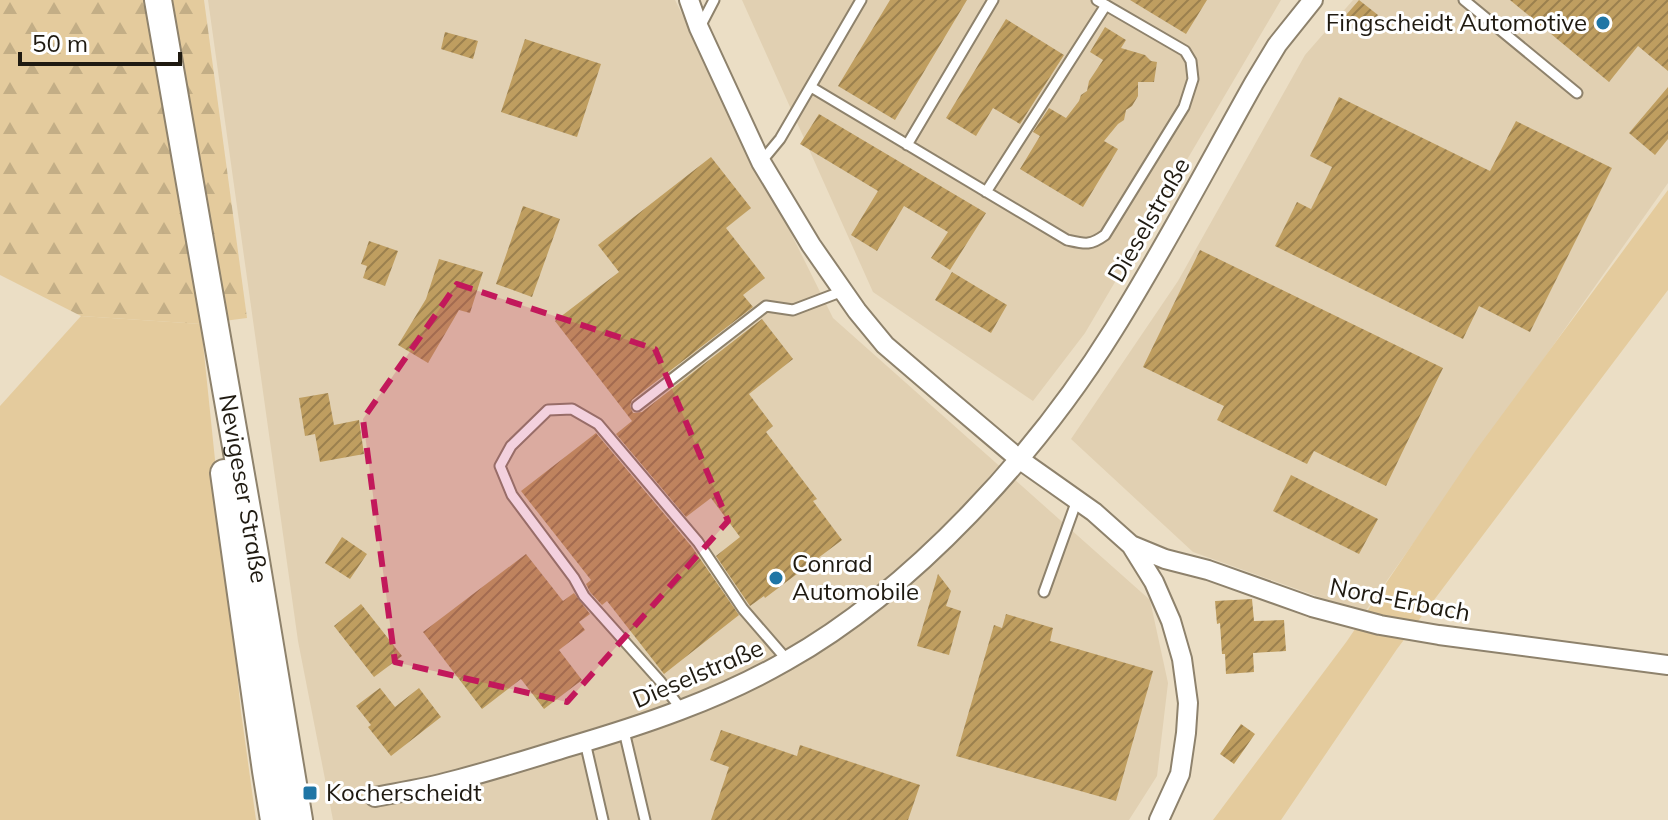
<svg xmlns="http://www.w3.org/2000/svg" width="1668" height="820" viewBox="0 0 1668 820" font-family="Mulish,sans-serif">
  <style>
    .built { fill: #e1d0b2 }
    .grass { fill: #e4cb9d }
    .forest { fill: url(#forest-firs) }
    .building { fill: url(#building-hatch) }
    .lines { fill: none; stroke-linecap: round; stroke-linejoin: round }
    .service-casing { stroke: #8e826c; stroke-width: 13 }
    .minor-casing { stroke: #8e826c; stroke-width: 22 }
    .secondary-casing { stroke: #8e826c; stroke-width: 30 }
    .service { stroke: #fff; stroke-width: 9 }
    .minor { stroke: #fff; stroke-width: 18 }
    .secondary { stroke: #fff; stroke-width: 26 }
    .marked { fill: #c2185b; fill-opacity: 0.2; stroke: #c2185b; stroke-width: 6; stroke-dasharray: 16 10; stroke-linejoin: round }
    .poi-dot { fill: #1f75a5; stroke: #fff; stroke-width: 3 }
    .labels { text-anchor: middle; stroke-width: 6; stroke-linejoin: round; paint-order: stroke }
    .poi-label { font-size: 24px; fill: #1f1a11; stroke: #fff; text-anchor: start }
    .street-label { font-size: 24px; fill: #1f1a11; stroke: #fff }
  </style>
  <defs>
    <pattern id="forest-firs" width="22" height="20" patternUnits="userSpaceOnUse" patternTransform="scale(2)"><rect width="22" height="20" fill="#e4cb9d"/><path d="M5 1l3.5 6h-7zM16 11l3.5 6h-7z" fill="#c3ae86"/></pattern>
    <pattern id="building-hatch" width="6" height="6" patternUnits="userSpaceOnUse" patternTransform="scale(2)"><rect width="6" height="6" fill="#bf9e60"/><path d="M-1 1l2-2M0 6l6-6M5 7l2-2" fill="none" stroke="#9b804e"/></pattern>
  </defs>
  <rect width="100%" height="100%" fill="#ebdec5"/>
  <!-- built -->
  <path class="built" d="M208,0H675L833,318L1150,600L1168,683L1157,776L1129,820H333L298,641Z
    M742,0H1281L1085,333L1033,401L873,292Z
    M1353,0H1668V183L1364,613L1193,552L1071,439L1178,281L1305,55Z"/>
  <!-- grass -->
  <path class="grass" d="M1668,190V290L1397,649L1281,820H1213L1347,641L1476,450Z
    M81,316L201,324L241,712L256,820H0V406Z"/>
  <!-- forest -->
  <path class="forest" d="M0,0H204L247,318L201,324L81,316L0,275Z"/>
  <!-- building -->
  <path class="building" d="M890,0H967L895,120L838,86Z
    M1130,0H1207L1186,34Z
    M1359,0L1378,15L1363,35L1340,22Z
    M1510,0H1668V71L1638,46L1609,82Z
    M1006,19L1064,55L1020,124L993,108L976,136L946,118Z
    M1105,27L1126,40L1121,48L1145,55L1151,61L1157,62L1154,82H1138V96L1132,106L1126,110L1124,120L1118,124L1104,141L1118,149L1083,207L1020,169L1040,136L1033,132L1049,108L1066,118L1079,101L1081,95L1087,91L1089,81L1103,60L1090,52Z
    M445,32L478,41L473,59L441,49Z
    M525,39L601,64L577,137L501,112Z
    M1668,87V139L1655,155L1629,133Z
    M1339,97L1490,171L1516,121L1612,168L1530,332L1479,306L1463,339L1275,246L1297,202L1311,209L1332,167L1310,156Z
    M819,114L986,213L950,270L931,258L948,232L904,206L877,251L851,235L878,191L800,144Z
    M711,157L751,208L726,228L765,278L743,295L753,307L632,400L630,406L633,413L642,412L762,319L793,359L749,394L773,426L766,432L817,499L813,501L842,540L765,598L764,596L750,606L716,556L740,537L711,498L686,517L616,434L632,421L555,321L619,272L598,245Z
    M523,206L560,219L532,297L496,284Z
    M369,241L398,251L385,286L363,278L367,266L361,264Z
    M1200,250L1443,368L1386,486L1314,451L1307,464L1217,420L1224,406L1143,367Z
    M439,259L483,272L470,313L459,310L428,363L398,345L426,299Z
    M952,272L1007,305L991,333L935,300Z
    M328,393L334,425L359,420L364,454L320,462L315,434L305,436L299,398Z
    M596,433L692,547L739,615L664,674L607,601L602,605L590,592L586,584L591,580L521,491Z
    M1291,475L1378,519L1359,554L1273,511Z
    M342,537L367,554L350,579L325,563Z
    M526,554L563,601L574,593L590,614L579,622L585,630L559,650L582,680L544,709L521,679L482,709L423,632Z
    M938,574L951,591L946,606L961,611L949,655L917,646Z
    M1252,599L1254,621L1284,620L1286,651L1253,653L1254,672L1226,674L1225,654H1222L1220,623L1217,624L1215,601Z
    M361,604L402,656L374,677L334,626Z
    M1006,614L1053,628L1050,641L1153,671L1116,801L956,756L994,625L1002,628Z
    M380,688L395,707L419,688L441,717L391,756L368,727L371,725L356,706Z
    M1241,724L1255,734L1234,764L1220,754Z
    M721,730L797,756L800,745L920,785L908,820H711L729,767L710,760Z"/>
  <g class="lines">
    <!-- service casing -->
    <g class="service-casing">
      <path id="service" d="M1464,0L1577,93
        M701,25L714,0
        M811,87L1067,240C1085,244 1090,246 1105,235L1184,107L1193,79L1191,61L1185,51L1097,0
        M907,145L993,0
        M761,162L780,139L861,0
        M986,192L1106,5
        M637,406L766,306L793,310L843,291
        M1044,592L1077,500
        M681,709L660,681L584,596L574,578L512,495L500,466L511,446L548,410L572,409L598,424L698,542L743,609L788,661
        M624,731L645,820
        M585,742L603,820"/>
    </g>
    <!-- minor casing -->
    <g class="minor-casing">
      <path id="minor" d="M689,0L699,28L761,162L811,245L857,311L885,345L941,393L1019,459L1094,512L1131,545L1154,582L1171,621L1182,659L1188,703L1186,733L1180,774L1159,820
        M1131,545L1165,559L1208,570L1312,607L1380,625L1439,635L1668,665
        M375,797C401,792 427,788 452,781C491,771 529,759 568,747C643,725 718,700 786,661C914,589 1037,453 1114,329C1164,249 1208,165 1254,83L1277,45L1313,0"/>
    </g>
    <!-- secondary casing -->
    <g class="secondary-casing">
      <g id="secondary">
        <path id="s1" d="M158,0L255,555L299,820"/>
        <path d="M224,473L266,771L274,820"/>
      </g>
    </g>
    <!-- service -->
    <use href="#service" class="service"/>
    <!-- minor -->
    <use href="#minor" class="minor"/>
    <!-- secondary -->
    <use href="#secondary" class="secondary"/>
  </g>
  <!-- marked area -->
  <path class="marked" d="M457,284L655,349L728,521L567,702L395,662L363,419Z"/>
  <!-- markers -->
  <g class="poi-dot">
    <circle cx="1603" cy="23" r="8"/>
    <circle cx="776" cy="578" r="8"/>
    <rect x="302" y="785" width="16" height="16" rx="4"/>
  </g>
  <g class="labels">
    <!-- poi labels -->
    <g class="poi-label">
      <text x="1587" y="31" text-anchor="end">Fingscheidt Automotive</text>
      <text x="792" y="572">Conrad<tspan x="792" dy="28">Automobile</tspan></text>
      <text x="326" y="801">Kocherscheidt</text>
    </g>
    <!-- street labels -->
    <g class="street-label">
      <text transform="translate(1149 220) rotate(-60)" y="8">Dieselstraße</text>
      <text dy="8" stroke="none"><textPath href="#s1" startOffset="496">Nevigeser Straße</textPath></text>
      <text transform="translate(1400 600) rotate(11)" y="8">Nord-Erbach</text>
      <text transform="translate(698 674) rotate(-23)" y="8">Dieselstraße</text>
    </g>
  </g>
  <!-- scale -->
  <path d="M20 52v12h160v-12" fill="none" stroke="#1f1a11" stroke-width="4"/>
  <text x="32" y="52" font-size="24" fill="#1f1a11" stroke="#ffffff" stroke-width="6" paint-order="stroke">50 m</text>
</svg>
